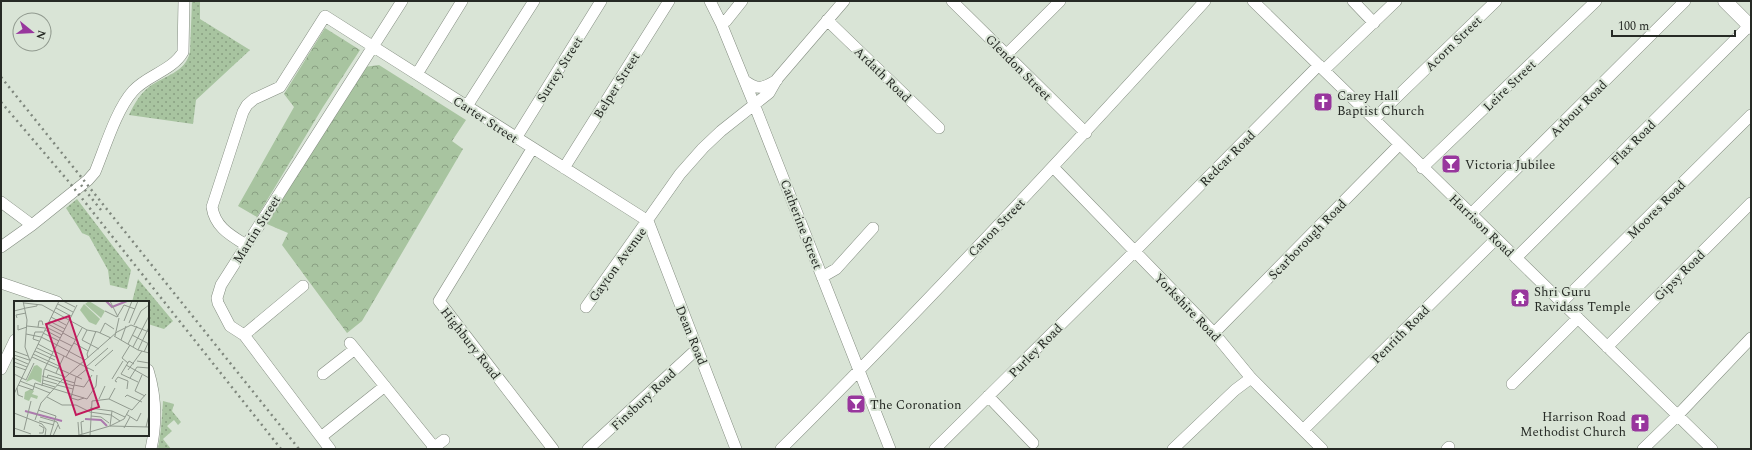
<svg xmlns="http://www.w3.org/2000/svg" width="1752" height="450" viewBox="0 0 1752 450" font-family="Spectral,serif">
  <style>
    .grass { fill: url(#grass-dots) }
    .park { fill: url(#park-crowns) }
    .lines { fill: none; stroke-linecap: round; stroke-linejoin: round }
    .minor-casing { stroke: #848d81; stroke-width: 12 }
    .major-casing { stroke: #848d81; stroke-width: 15 }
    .minor { stroke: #fff; stroke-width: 11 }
    .major { stroke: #fff; stroke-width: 14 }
    .rail { stroke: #7f877d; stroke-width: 2.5; stroke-dasharray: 2 4; stroke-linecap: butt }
    .labels { text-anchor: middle; stroke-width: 4; stroke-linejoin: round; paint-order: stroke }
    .street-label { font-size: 13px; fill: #262a25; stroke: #d9e4d6 }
    .poi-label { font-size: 13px; fill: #262a25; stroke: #d9e4d6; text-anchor: start }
    .inset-river { fill: none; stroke: #ac79ad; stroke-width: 2 }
    .inset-road { fill: none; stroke: #919a8f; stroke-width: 1 }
    .view { fill: #c2185b; fill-opacity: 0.15; stroke: #c2185b; stroke-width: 2 }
    .inset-edge { fill: none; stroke: #262a25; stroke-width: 2 }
  </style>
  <defs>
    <pattern id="grass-dots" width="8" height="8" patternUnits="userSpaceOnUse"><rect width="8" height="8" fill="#a8c4a0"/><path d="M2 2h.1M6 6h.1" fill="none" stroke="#899f82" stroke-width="1.8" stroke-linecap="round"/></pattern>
    <pattern id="park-crowns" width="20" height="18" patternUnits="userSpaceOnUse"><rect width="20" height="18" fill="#a8c4a0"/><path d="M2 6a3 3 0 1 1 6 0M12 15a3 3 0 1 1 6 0" fill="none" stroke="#899f82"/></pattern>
  </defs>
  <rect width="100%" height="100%" fill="#d9e4d6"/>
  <!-- grass -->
  <path class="grass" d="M192,1H200V19L250,50L196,100L193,124L129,115C134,104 140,94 149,87C165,75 185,73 190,52Z
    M77,199L131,270L127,289L110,285L108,270L89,236L82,233L66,208Z
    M138,279L173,321L164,329L148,324V302H132Z
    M163,401L174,404L172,411L181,422L178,425L174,420L167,426L172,431L163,439L171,449H158L161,429Z"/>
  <!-- park -->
  <path class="park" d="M325,28L360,50L323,107L257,217L238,206L294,107L284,94Z
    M379,65L466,120L452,141L463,149L362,321L347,333L282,245L288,233L267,224L364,67Z"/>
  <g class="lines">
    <!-- minor casing -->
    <g class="minor-casing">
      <path id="minor" d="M710,1L721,23L754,104L890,449
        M952,1L1086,133
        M1253,1L1712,449
        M1353,1L1374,23
        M827,20L939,128
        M721,23L726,21L742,1
        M1007,54L1060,1
        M1324,70L1396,1
        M417,74L462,1
        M745,81C759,91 763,88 777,80
        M467,106L534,1
        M1374,119L1496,1
        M516,138L601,1
        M532,149L439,301L553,449
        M1053,167L1214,333L1251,378L1322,449
        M564,168L669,1
        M1422,168L1596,1
        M1,202L32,225
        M1471,214L1685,1
        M648,221L736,449
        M246,245C230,235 215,227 212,207L243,112L247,105L254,99L280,87L325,16L648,221
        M1,247L32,225L88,180L95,172C105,148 116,110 133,91C147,75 172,71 183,52L184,1
        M1516,258L1750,25
        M822,277L836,269L873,228
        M1,283L57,302
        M1561,303L1751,115
        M586,307L680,174L703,148L721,131L769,93L777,79L844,1
        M1214,333L1399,145
        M244,335L303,286
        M350,343L434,447
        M1607,347L1751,203
        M1,369L15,340
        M148,370C156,396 157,422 151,449
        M323,374L355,349
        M1512,384L1578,318
        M988,396L1033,443
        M1303,430L1496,239
        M321,437L385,386
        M330,449L244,335L230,326L218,303L217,298L221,285L402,1
        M432,449L444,440
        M588,449L697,349
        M781,449C927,304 1067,153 1205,1
        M935,449L1135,251L1319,65
        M1173,449L1235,390L1251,378
        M1447,449L1449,447
        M1643,449L1677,416L1751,338"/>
    </g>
    <!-- major casing -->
    <g class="major-casing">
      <path id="major" d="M1725,1L1751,27"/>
    </g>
    <!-- minor -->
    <use href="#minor" class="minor"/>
    <!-- major -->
    <use href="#major" class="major"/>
    <!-- rail -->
    <path class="rail" d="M1,77L299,449
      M1,102L69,182L281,449
      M81,185L101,210"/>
  </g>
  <!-- icons -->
  <defs>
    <g id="church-square" transform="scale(1)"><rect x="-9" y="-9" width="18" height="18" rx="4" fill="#98369d" stroke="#d9e4d6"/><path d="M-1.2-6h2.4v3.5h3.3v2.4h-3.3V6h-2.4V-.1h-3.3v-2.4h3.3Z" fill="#fff"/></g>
    <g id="bar-square" transform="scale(1)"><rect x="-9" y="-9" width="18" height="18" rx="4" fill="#98369d" stroke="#d9e4d6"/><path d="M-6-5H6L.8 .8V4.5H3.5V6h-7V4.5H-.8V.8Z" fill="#fff"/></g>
    <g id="temple-square" transform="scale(1)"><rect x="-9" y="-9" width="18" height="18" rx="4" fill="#98369d" stroke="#d9e4d6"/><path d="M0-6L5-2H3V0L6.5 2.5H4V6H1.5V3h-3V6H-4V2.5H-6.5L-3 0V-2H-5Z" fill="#fff"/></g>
  </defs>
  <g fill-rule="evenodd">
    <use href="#church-square" x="1323" y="102"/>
    <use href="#bar-square" x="1451" y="164"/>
    <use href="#temple-square" x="1520" y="298"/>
    <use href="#bar-square" x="856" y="404"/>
    <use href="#church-square" x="1640" y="423"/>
  </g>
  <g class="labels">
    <!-- street labels -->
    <g class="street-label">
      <text transform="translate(1453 43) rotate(-44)" y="5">Acorn Street</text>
      <text transform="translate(1019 67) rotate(45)" y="5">Glendon Street</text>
      <text transform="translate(559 69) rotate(-58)" y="5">Surrey Street</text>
      <text transform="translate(883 74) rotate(44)" y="5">Ardath Road</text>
      <text transform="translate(616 85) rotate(-58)" y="5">Belper Street</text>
      <text transform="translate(1509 85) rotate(-44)" y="5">Leire Street</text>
      <text transform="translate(1578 108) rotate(-45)" y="5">Arbour Road</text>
      <text transform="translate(486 119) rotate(33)" y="5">Carter Street</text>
      <text transform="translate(1633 142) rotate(-45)" y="5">Flax Road</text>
      <text transform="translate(1227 158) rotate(-45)" y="5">Redcar Road</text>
      <text transform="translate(1656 209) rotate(-45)" y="5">Moores Road</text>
      <text transform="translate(802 224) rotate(69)" y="5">Catherine Street</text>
      <text transform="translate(1482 225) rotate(44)" y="5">Harrison Road</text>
      <text transform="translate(996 227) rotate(-46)" y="5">Canon Street</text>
      <text transform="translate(256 229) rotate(-58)" y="5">Martin Street</text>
      <text transform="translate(1307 239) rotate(-46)" y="5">Scarborough Road</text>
      <text transform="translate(617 264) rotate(-54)" y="5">Gayton Avenue</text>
      <text transform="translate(1679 275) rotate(-45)" y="5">Gipsy Road</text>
      <text transform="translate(1188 307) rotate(46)" y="5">Yorkshire Road</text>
      <text transform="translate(1400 334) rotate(-45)" y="5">Penrith Road</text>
      <text transform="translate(692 335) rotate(68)" y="5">Dean Road</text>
      <text transform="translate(471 343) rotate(52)" y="5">Highbury Road</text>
      <text transform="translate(1035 350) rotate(-45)" y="5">Purley Road</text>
      <text transform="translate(643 399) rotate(-43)" y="5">Finsbury Road</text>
    </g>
    <!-- poi labels -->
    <g class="poi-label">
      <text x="1337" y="100">Carey Hall<tspan x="1337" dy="15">Baptist Church</tspan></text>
      <text x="1465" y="169">Victoria Jubilee</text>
      <text x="1534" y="296">Shri Guru<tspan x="1534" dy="15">Ravidass Temple</tspan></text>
      <text x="870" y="409">The Coronation</text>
      <text x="1626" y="421" text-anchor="end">Harrison Road<tspan x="1626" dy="15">Methodist Church</tspan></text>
    </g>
  </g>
  <!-- overview -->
  <g transform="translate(14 301)">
    <rect width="135" height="135" fill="#d9e4d6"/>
    <path d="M17,88L20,90L18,93L24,95L23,98L17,96L15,100L10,98L11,91Z" fill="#a8c4a0"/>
    <path d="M75,0L91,10L87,17L71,3ZM23,64L28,68L27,82L19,78L12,81L20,65Z" fill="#a8c4a0"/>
    <path d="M70,3L86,18L82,24L75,21L66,9Z" fill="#a8c4a0"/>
    <path class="inset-river" d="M92,0L98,6L113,0M11,110L48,120M71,118L87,119L93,125"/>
    <path class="inset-road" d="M9,0L13,19L11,46L16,60M49,0L61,6M96,0L104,16M10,2L28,4L73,29L84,31L97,37M44,3L59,11M12,7L23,5V3M42,7L57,15M0,10L12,7M91,10L103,16L110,4L121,8M37,16L52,24M3,17L2,14L12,12M35,20L51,28M110,20L118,0M115,22L124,0M34,23L49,31M4,24V29L13,26M120,24L127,10L135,4M13,25L31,27M24,26L25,20H28L29,24M32,26L48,34M31,29L46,37M73,29L68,39L85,48M29,32L45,40M49,32L62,39M86,32L91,22L100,28M12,33L27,36M118,34L135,43M100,35L124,49L135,52M101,35L105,17M27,36L43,44M46,39L58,45M107,39L112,25M25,40L19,38L21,31H29M60,42L74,50M24,43L39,51M114,43L123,25M43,44L71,59M119,46L135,15M23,47L42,56M124,49L135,26M0,50L14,55M21,50L41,59M40,50L80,70M130,51L135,40M19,53L45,65M0,54L15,59M18,56L68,78M52,56L68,27M0,57L14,63M74,57L73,53L82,30M123,60L135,62M0,61L13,66M114,62L108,57L116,44M120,63L115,60L107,73L124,81M112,64L135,77M0,65L12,69M81,65L99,49M72,66L94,47M31,68L51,76M114,69L128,50M42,72L50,55M0,73L12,79L20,62M128,74L121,90L131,95M28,75L60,85M62,76L57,97L64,99L70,97M63,76L74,67M33,77L34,74L61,82M116,77L123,66L135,67M98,78L109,60M29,79L43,83M6,80L36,92M103,81L101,80L104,76L114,80L113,88M28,82L41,86M4,84L19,89L21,82L73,98L82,85L83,74M43,84L59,88M60,84L70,86L78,74M28,85L30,69L63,4M3,87L4,94L9,96M0,93L45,0M33,96L48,104H62L76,111L97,114L106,120M111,96L113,94L128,101M85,98L91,85M95,98L101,87M76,107L98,110L111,116M24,109L42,115L36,135M98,110L96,125L110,118L115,109M0,112L28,123L32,128L31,135M112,113L123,120L127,112M77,115L87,116L95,122M26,116L43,121L46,128M21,119L27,102L47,80L103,31L117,24L135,31M25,120L40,124M64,121L65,134M25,124L30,127L29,132H25M132,126L135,114M0,127L17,133M110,127L116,116M10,129L17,100M68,133L67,121L70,120M39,135L44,124M62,135L96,125L135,126M76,135L78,100L95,98L118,109L132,93"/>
    <path class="view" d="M55,15L85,106L62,114L32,23Z"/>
    <rect width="135" height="135" class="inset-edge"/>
  </g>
  <!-- border -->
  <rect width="1752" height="450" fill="none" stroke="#262a25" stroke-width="4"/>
  <!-- north arrow -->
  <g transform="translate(32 32) rotate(108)"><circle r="19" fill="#d9e4d6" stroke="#919a8f"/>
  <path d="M0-3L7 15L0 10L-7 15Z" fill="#98369d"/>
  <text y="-6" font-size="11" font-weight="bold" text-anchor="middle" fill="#262a25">N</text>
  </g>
  <!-- scale -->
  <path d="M1612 30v6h123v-6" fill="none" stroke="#262a25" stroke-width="2"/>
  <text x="1618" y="30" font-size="12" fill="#262a25" stroke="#d9e4d6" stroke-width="3" paint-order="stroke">100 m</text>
</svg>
